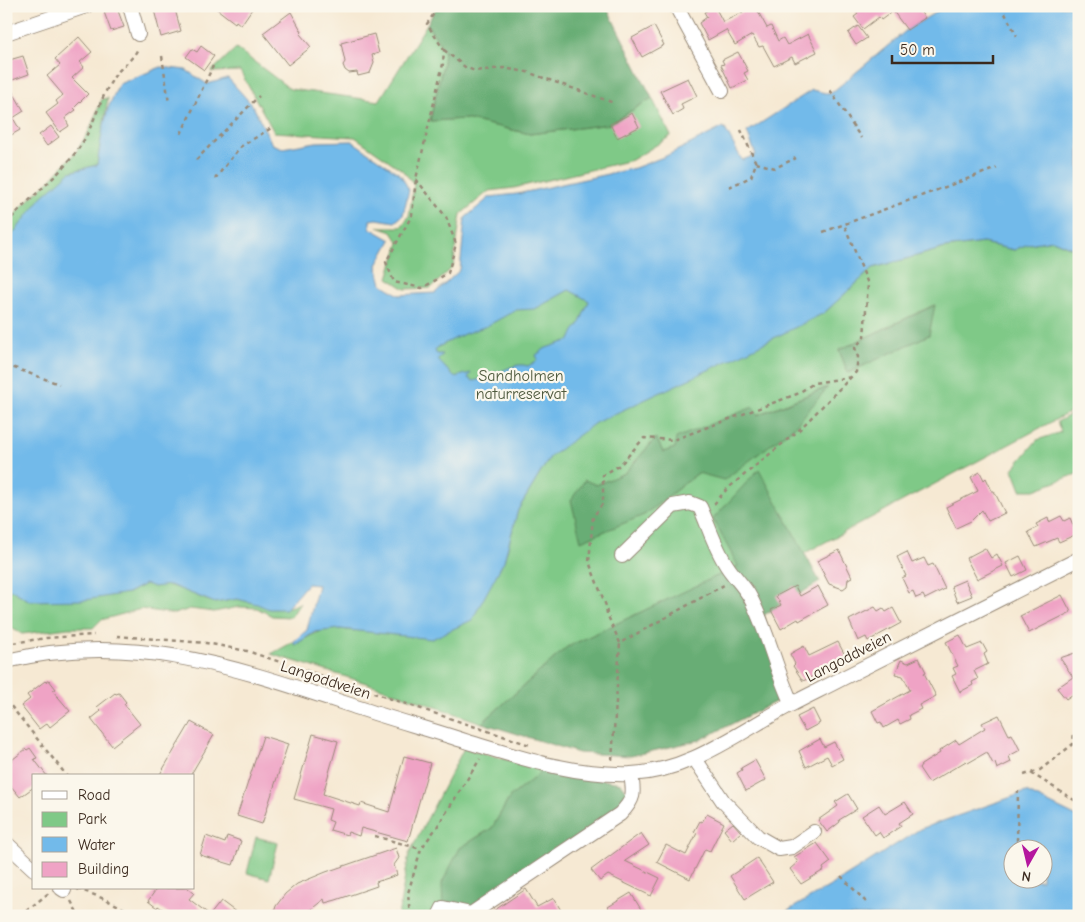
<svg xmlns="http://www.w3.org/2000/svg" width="1085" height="922" viewBox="0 0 1085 922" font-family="'Comic Neue',sans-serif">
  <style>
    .green { fill: #7fc987; stroke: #5d7a52; fill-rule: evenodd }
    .forest { fill: #67ad74; stroke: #516c49 }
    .water { fill: #72baea; stroke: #567284; fill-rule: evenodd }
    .building { fill: #efa3c5 }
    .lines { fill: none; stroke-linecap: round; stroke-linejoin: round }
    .minor-casing { stroke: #988a78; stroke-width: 16 }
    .path { stroke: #988a78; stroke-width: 2.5; stroke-dasharray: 4 4; stroke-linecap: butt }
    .minor { stroke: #fff; stroke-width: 14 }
    .labels { text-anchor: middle; stroke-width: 4.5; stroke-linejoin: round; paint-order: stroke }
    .park-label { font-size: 16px; fill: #4f5a3e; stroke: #fbf7ec }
    .street-label { font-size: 16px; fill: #3b2a1e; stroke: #fbf7ec }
  </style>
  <rect width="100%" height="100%" fill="#fbf7ec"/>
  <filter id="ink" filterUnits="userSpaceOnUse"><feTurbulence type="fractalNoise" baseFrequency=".02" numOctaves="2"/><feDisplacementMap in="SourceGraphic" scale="10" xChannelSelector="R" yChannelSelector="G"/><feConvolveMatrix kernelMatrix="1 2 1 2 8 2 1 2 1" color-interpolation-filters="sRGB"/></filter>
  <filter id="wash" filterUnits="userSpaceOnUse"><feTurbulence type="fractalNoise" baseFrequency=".0096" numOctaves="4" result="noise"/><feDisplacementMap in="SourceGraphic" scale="20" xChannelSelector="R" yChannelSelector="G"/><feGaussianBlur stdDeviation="1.12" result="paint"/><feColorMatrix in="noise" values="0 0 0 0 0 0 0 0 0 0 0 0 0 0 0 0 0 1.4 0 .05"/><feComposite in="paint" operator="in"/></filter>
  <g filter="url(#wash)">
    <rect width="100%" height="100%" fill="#f6e9d3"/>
    <!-- green -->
    <path class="green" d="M427,24L444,50L443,64L430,121L465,119L530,134L610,124L652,98L671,136L632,160L514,188L489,191L461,214L453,267L431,288L405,289L388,278L399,243L392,232L378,227H401L409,216L414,184L402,170L355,137L274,132L240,71L211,72L236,48L290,89L379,101Z
      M108,98L97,165L70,172L9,239L6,253V225L26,202L50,180L76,152L89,131L102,99Z
      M660,235L824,313L873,268L945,248L983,243L1014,250L1028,244L1053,240L1079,251V405L1072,411L803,554L739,566L567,647L482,723L376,686L271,654L293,642L295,645C316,631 328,626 354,631L504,561L518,510L550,457L343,383ZM934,305L929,335L848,373L839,350ZM827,387L698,473L644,515L584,480L596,485L625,473L656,438L663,452L675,448L753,407L757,415Z
      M1079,410V473L1035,490H1021L1013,469L1037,440L1061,432L1057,422Z
      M145,584C157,587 163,584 171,586C186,589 200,599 214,602C222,603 230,599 237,599C265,600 268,617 300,603L291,617L272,616L257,608L239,607L214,612L190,609L174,614L141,609L101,620L93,628H68L22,634L11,628H6V590H12L30,601L128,593Z
      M464,748L544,770L510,797L492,828L460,848L443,908L439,916H398L409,854Z
      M256,837L278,843L269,879L247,873Z"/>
    <!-- forest -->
    <path class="forest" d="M437,6H606L652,98L610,124L530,134L465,119L430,121L443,64L444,50L427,24Z
      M935,305L929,335L848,373L839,350Z
      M828,387L795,426L724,480L698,473L644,515L581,541L571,500L585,480L596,485L625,473L656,438L663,452L675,448L676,438L753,407L758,415Z
      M759,469L820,582L764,615L783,698L700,740L631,756L579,753L482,723L567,647L738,566L713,519Z
      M544,770L621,783L629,794L620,814L471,914L443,908L442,883L460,848L492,828L510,797Z"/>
    <!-- water -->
    <path class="water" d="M946,6H1079V251L1053,240L1028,244L1014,250L983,243L945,248L873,268L824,313L732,359L595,423L550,457L518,510L504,561L472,620L432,639L340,629L315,632L295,645L293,642L307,630L318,585L307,584L286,609H269L257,604L237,599L215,603L170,585L154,587L145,584L128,593L85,600L30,601L12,590H6V253L9,239L42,197L70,172L97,165L102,133L108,108L119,84L161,67L186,70L207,84L228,78L253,106L272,144L283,148L316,142L352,141L401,175L409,190L403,215L395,222L377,219L370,220V228L391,240L377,265L382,284L399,295L435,293L460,270L465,218L490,197L517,194L635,168L666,156L724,127L742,160L756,155L747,132L812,90L830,94L908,29ZM569,290L589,301L579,325L574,331L570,340L546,348L536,355L538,360L528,366C515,362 508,370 497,372C491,373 486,373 481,375L484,378L474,381L468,378L471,373L454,377L438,360L443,354H437L435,351L438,347L464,334L487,326L516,310L535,309Z
      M1026,792L1079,818V916H779L837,882L920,829ZM1012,850H1042V880H1012Z"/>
    <g id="blocks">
      <!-- building -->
      <path class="building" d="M153,6H174L181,31L161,37Z
        M213,6H254L241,25L236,21L235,23Z
        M740,6H755L767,28L771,26L778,41L783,38L787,45L808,34L817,52L795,63L792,57L774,66L763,46L759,47L752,35L735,45L726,30L708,40L699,23L707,17L704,12L715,7L723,22L743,12Z
        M852,6H916L925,18L907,30L893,11L881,20L879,17L863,29L854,17L858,14Z
        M117,8L124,27L111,31L104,12Z
        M291,12L302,32L300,34L311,47L288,65L263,33Z
        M654,26L664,45L642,57L632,38Z
        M858,26L867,38L856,45L848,33Z
        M374,34L379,53L372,55L374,63L370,73L358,76L357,72L349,73L345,70L343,65L345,62L341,43Z
        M79,37L92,52L80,62L84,67L72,78L88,94L74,108L76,110L65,118L69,126L60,132L46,113L58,104L56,101L63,95L47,76L60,65L55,59Z
        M201,46L214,56L204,70L186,57L192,49L197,52Z
        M738,52L748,71L744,73L748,80L732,88L721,65L724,64L722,60Z
        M23,56L29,74L7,82L24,111L13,118L20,130L6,138V61Z
        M688,78L697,96L681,104L683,109L673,115L660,91Z
        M632,113L639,127L617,138L610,124Z
        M51,126L59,137L47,146L39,135Z
        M980,472L984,480L986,478L992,491H994L1005,513L988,521L982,510L971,521L956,528L946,507L978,491L971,477Z
        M1061,516L1064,521L1070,518L1077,534L1059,542L1057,538L1036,547L1028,532L1038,527L1036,524L1048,518L1049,522Z
        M985,548L991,558L997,554L1003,566L977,579L966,558Z
        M839,550L852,577L848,579L847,586L843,589L829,584L817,561Z
        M907,552L912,563L924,558L928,566L933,564L945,589L925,599L923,595L916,598L913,591L909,593L902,578L906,576L897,557Z
        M1020,556L1027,570L1013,577L1006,563Z
        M965,580L972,596L957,602L951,586Z
        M795,586L800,596L818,586L828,605L799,621L798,619L781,629L771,610L781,605L776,596Z
        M1062,595L1071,612L1029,633L1020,616Z
        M875,607L878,611L883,608L886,612L893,608L901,623L868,641L866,637L858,641L849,620Z
        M960,635L967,649L982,643L987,652L984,654L988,664L974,671L978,679L972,682L973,685L960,692L952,676L956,674L953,668L958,666L946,642Z
        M838,642L847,659L803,681L793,666L795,664L790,654L804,646L809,656Z
        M1075,653L1079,659V690L1066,699L1057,688L1073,677L1060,658Z
        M919,658L926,672L924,673L936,696L919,705L921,709L909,715L910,719L900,724L898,720L884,728L881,722L878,723L872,711L910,690L903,676L895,674L901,660L908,663Z
        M49,680L56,689L53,691L70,711L50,727L47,723L39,729L21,706L30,699L27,695L45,681L46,682Z
        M115,693L116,694L119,693L126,702L124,704L140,724L112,746L91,719L101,711L97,707Z
        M813,709L820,723L805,731L797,717Z
        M999,715L1009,735L1012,734L1020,750L1009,756L1011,762L997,769L995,763L993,764L987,752L968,763L966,761L929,783L919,768L921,765L940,753L939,751L956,740L959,744L985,728L982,723Z
        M191,722L214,735L190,776H159Z
        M313,734L338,741L323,794L360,806L361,803L389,812L404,756L430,763L408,841L361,828L359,836L348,832L347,835L330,830L333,822L328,820L331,809L294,799Z
        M263,736L288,744L262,824L237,816Z
        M820,739L824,747L834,742L843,759L832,765L827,756L806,767L799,751Z
        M30,748L37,758L34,759L47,776H34V787L20,797L6,780V771L11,767L8,763L26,749L27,750Z
        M755,760L766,780L746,791L737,773L742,770L741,768Z
        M848,794L857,809L839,820L840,822L827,832L818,820L838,806L835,802Z
        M905,802L913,814L899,823L901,826L883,838L879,832L875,835L862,816L879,805L885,814Z
        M707,814L724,823L710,851L705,849L690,879L657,862L666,845L686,855L697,833L694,832L700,821L702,822Z
        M733,823L741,832L732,840L724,830Z
        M641,833L649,845L625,861L660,878L651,896L608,875L600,881L591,870Z
        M206,836L225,843L227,836L241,841L233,865L200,855Z
        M817,843L831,862L823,868L824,870L801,884L790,869L798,862L794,857Z
        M396,848L399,858L394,865L397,875L376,882L377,886L336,900L325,903L324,899L303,916H273L276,906L285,894L297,884L326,872Z
        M757,858L773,882L745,899L730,876Z
        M157,888H188L194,893L189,899L210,915L221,901L241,916H172L158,906L157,908L148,901Z
        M526,889L537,907L554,898L564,916H486Z
        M631,893L645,916H614L608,907Z"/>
    </g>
  </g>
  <g filter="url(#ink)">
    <use href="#blocks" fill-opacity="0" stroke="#988a78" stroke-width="1"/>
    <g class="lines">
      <!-- minor casing -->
      <g class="minor-casing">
        <path id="minor" d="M130,6L138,34
          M676,6L722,91
          M6,33L86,6
          M622,556L673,506L690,503L700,507C709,527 715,548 727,566C734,577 744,586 750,597C768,631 775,669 792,704
          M6,661C133,630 240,669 359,708C395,720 432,730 468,742C521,758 575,776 631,774C692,771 740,731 792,704C809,695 826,687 843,678C922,638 1000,599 1079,559
          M695,759L723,801L758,837L779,849L792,847L814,832
          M6,843L34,869
          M61,888L64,890
          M439,916L443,908L471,914
          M468,916L620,814C635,799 634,793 631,774"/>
      </g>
      <!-- path -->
      <path class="path" d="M1001,6L1017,36
        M1040,6L1043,10
        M444,50L465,67L475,71L503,68L527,72L614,103
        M162,56L169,103
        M830,90L861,138
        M181,134L213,66
        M196,160L259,96
        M756,163L775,168L796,158
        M215,179L240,147L273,127
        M416,179L446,217L456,244L448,273L422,288L394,282L386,262L412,215L416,179L443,64L444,50L427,24L439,6
        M729,187L751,177L756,163L741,130
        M6,224C28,199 56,179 76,152C93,130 98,103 112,80C119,67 133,61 138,48
        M823,232L997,168
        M6,365L59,384
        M714,504L727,489L798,431L856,372L858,357L855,348L864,337L868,284L844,224
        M117,636L206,643L247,651L530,745
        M620,643L607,614L606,606L589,562L593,517L603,503V475L620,465L644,438L673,440L797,394L814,383L852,377
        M6,644L46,638L94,635
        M6,700L67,776
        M612,760L620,643L724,585
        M1031,773L1079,803
        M1024,775L1040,770L1073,744L1074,732
        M375,836L421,849
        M1017,841L1018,791
        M841,876L866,902
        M77,889C98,895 118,905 137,916
        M71,901L79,916
        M20,916L50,892
        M410,916L408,893L421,849L437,827L480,759"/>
      <!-- minor -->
      <use href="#minor" class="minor"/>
    </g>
  </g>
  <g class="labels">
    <!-- park labels -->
    <g class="park-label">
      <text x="521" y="381">Sandholmen<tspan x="521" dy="18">naturreservat</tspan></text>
    </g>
    <!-- street labels -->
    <g class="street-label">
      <text transform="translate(848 656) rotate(-27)" y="6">Langoddveien</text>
      <text transform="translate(326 679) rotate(18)" y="6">Langoddveien</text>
    </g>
  </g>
  <!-- margin -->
  <rect width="1085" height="922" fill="none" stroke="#fbf7ec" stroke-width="25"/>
  <!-- legend -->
  <rect x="32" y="774" width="162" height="115" fill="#fbf7ec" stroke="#aea59a"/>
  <rect x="42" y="791" width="25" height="8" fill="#ffffff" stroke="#aea59a"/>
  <text x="78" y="800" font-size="15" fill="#3b2a1e">Road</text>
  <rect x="42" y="812" width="25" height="15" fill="#7fc987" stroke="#aea59a"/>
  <text x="78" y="824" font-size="15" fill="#3b2a1e">Park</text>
  <rect x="42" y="837" width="25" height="15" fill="#72baea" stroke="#aea59a"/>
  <text x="78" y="850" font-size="15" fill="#3b2a1e">Water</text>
  <rect x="42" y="862" width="25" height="15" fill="#efa3c5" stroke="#aea59a"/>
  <text x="78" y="874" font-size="15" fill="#3b2a1e">Building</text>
  <!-- north arrow -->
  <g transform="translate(1028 864) rotate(188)"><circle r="24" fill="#fbf7ec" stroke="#aea59a"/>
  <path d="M0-4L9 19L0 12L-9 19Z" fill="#b5179e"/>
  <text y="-8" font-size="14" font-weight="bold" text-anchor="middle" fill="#3b2a1e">N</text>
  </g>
  <!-- scale -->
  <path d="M892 55v8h101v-8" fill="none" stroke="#3b2a1e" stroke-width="2.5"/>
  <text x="900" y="55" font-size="15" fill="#3b2a1e" stroke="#fbf7ec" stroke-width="4" paint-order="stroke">50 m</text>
</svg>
